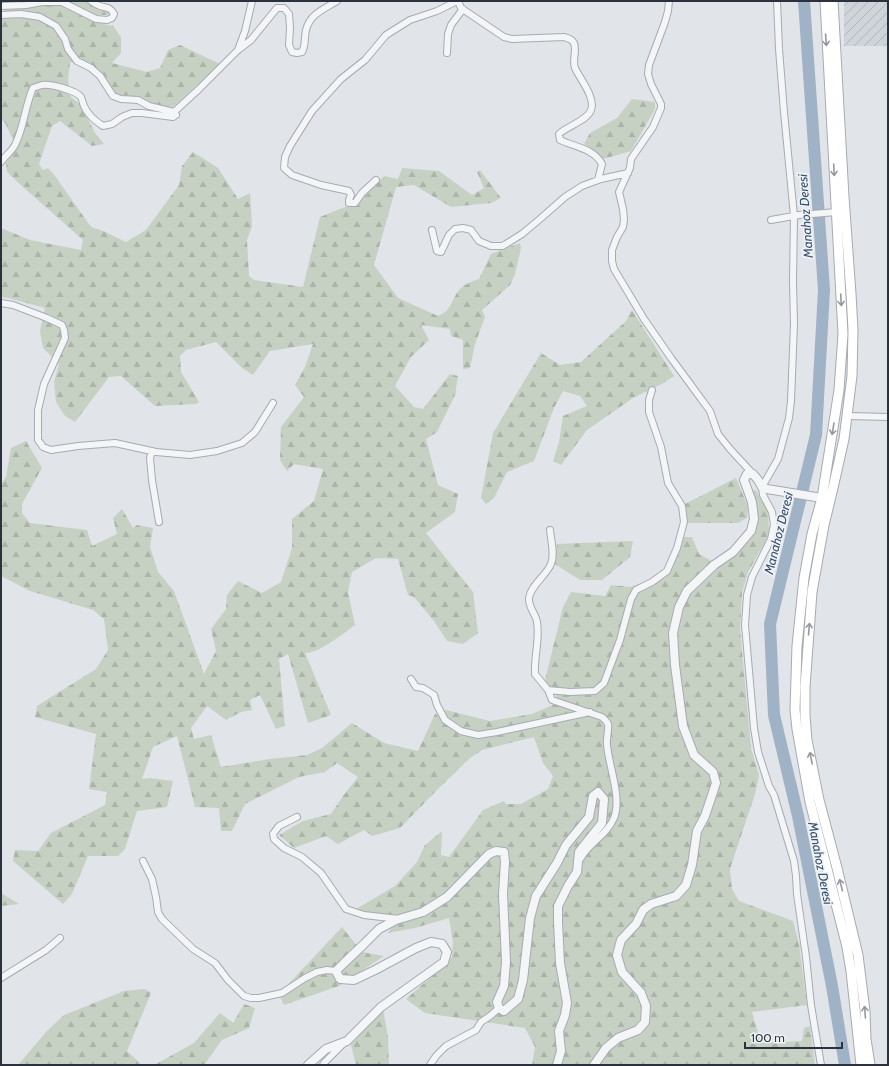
<svg xmlns="http://www.w3.org/2000/svg" width="889" height="1066" viewBox="0 0 889 1066" font-family="Cabin,sans-serif">
  <style>
    .industrial { fill: url(#industrial-furrows) }
    .forest { fill: url(#forest-firs) }
    .lines { fill: none; stroke-linecap: round; stroke-linejoin: round }
    .river { stroke: #a0b2c5; stroke-width: 12 }
    .minor-casing { stroke: #a7abb2; stroke-width: 8 }
    .tertiary-casing { stroke: #a7abb2; stroke-width: 10 }
    .secondary-casing { stroke: #a7abb2; stroke-width: 11 }
    .minor { stroke: #f3f5f7; stroke-width: 6 }
    .tertiary { stroke: #f3f5f7; stroke-width: 8 }
    .secondary { stroke: #fff; stroke-width: 9 }
    .oneway { stroke: #95989e }
    .labels { text-anchor: middle; stroke-width: 3.5; stroke-linejoin: round; paint-order: stroke }
    .water-label { font-size: 13px; font-style: italic; fill: #39526e; stroke: #f0f3f6 }
  </style>
  <defs>
    <pattern id="industrial-furrows" width="10" height="10" patternUnits="userSpaceOnUse"><rect width="10" height="10" fill="#cfd3da"/><path d="M-1 1l2-2M0 10L10 0M9 11l2-2" fill="none" stroke="#b2b6bc"/></pattern>
    <pattern id="forest-firs" width="22" height="20" patternUnits="userSpaceOnUse"><rect width="22" height="20" fill="#c7d1c3"/><path d="M5 1l3.5 6h-7zM16 11l3.5 6h-7z" fill="#abb4a9"/></pattern>
  </defs>
  <rect width="100%" height="100%" fill="#e1e4e8"/>
  <!-- industrial -->
  <path class="industrial" d="M844,1H888V46H844Z"/>
  <!-- forest -->
  <path class="forest" d="M63,1H88L97,8L111,12L107,15H96Z
    M46,5H60L96,22L113,26L121,37V53L112,63L147,72L160,68L168,50L180,45L220,64L174,106C162,110 148,102 137,98C131,95 122,95 115,95L103,73L89,62H70L68,81L71,97L81,105L95,133L104,144L92,146L60,121L52,126L39,164L43,170L48,168L55,176L91,227L103,231L126,242L146,230L179,185L182,166L193,152L218,168L238,199L250,193L252,226L247,240L249,276L254,280L303,287L320,217L345,207H355L384,176L398,179L402,168L439,171L472,195L484,188L477,172L480,170L501,198L491,203L451,207L414,185L396,187L374,265L398,298L438,316C453,310 451,299 460,289C465,284 472,281 479,279L491,254L520,243L521,248L515,274L510,285L482,310L485,317L475,344L470,368L463,369V340L451,336L450,329L421,325L429,340L411,357L395,386L414,407L423,409L450,374L458,376L455,395L437,432L426,439L438,485L458,494L455,512L426,533L473,592L478,633L463,644L447,641L434,621L414,597L408,595L398,559L376,558L352,572L348,592L355,625C344,633 318,654 305,653L331,715L308,723L288,654L279,659L285,726L276,729L260,695L250,700L252,710L241,712L226,720L207,706L191,728L194,739L211,735L221,767L270,759L307,755L322,748L352,723L384,743L418,751L435,714L446,710L490,721L532,714L555,704L557,697L545,680L563,607L571,592L605,596L611,585L630,587L668,574L684,537H692L699,554L721,566L750,537L757,522L753,491L756,490L768,512L769,531L766,540L748,572L742,593L740,629L751,748L759,775L755,794L730,869L732,889L739,901L793,921L799,944L807,1005L752,1012L761,1043L802,1041L804,1028L810,1026L815,1065H532L535,1047L525,1028L425,1013L406,999L438,971L452,957L453,942L449,918L415,928L388,933L400,915L372,913L356,909L395,886L417,862L425,845L442,831L441,855L449,857L483,810L504,801L506,804H521L548,789L553,776L543,763L534,737L482,750L470,758L436,791L400,828L372,836L364,830L338,844L326,836L294,848L279,835L303,821L331,814L343,796L358,777L337,763L325,772L299,777L245,804L232,831H221L219,808L195,807L177,736L153,747L142,779L150,778L173,781L167,807L137,811L125,849L118,856H88L72,894L63,904L13,861L15,850L38,851L51,833L105,805L107,792L89,789L96,734L35,717L37,706L96,669L108,650L104,619L93,610L30,591L1,576V484L6,477L11,448L26,441L42,468L22,504V513L30,523L87,530L92,546L117,534L113,518L122,509L133,528L137,525L153,528L150,547L158,572L174,591L204,674L216,651L211,629L226,609L227,595L238,581L262,593L281,582L292,548V519L314,501L323,469L294,464L287,471L280,460L281,427L304,397L295,385L305,367L313,344L270,351L253,375L242,368L216,342L186,350L180,356L181,372L199,402L196,404L155,406L121,376L109,377L75,422L65,416L56,402L54,382L59,364L43,348L40,331L45,308L8,298L1,297V228L30,240L81,250L83,240L23,187L7,172L6,163L17,148L5,123L1,119V14L5,10Z
    M632,99L655,102V109L631,151L603,159L584,144L590,133L617,118Z
    M632,310L674,376L662,384L633,398L587,430L561,465L553,461L559,442L563,416L587,406L580,396L563,391L554,408L534,461L507,472L494,498L486,504L481,498L493,433L541,353L560,365L581,362L626,321Z
    M736,478L748,507L747,518L738,523H688L685,504Z
    M633,541L630,557L602,580H580L555,564L557,544Z
    M1,893L19,904L1,906Z
    M342,927L362,952L384,956L339,986L284,1005L281,999L283,990Z
    M145,989L151,993L127,1051L142,1065H18L46,1032L64,1015L124,991Z
    M244,1004L255,1008L249,1028L222,1040L204,1065H158L156,1064L194,1043L220,1013L233,1023Z
    M383,1009L388,1037L389,1065H356L351,1045Z"/>
  <g class="lines">
    <!-- river -->
    <path class="river" d="M804,1L824,290L816,435L770,624L774,715L798,816L832,986L845,1065"/>
    <!-- minor casing -->
    <g class="minor-casing">
      <path id="minor" d="M458,1L461,8L504,37L512,39L564,37C568,38 572,39 574,43C577,51 572,60 575,68C580,79 596,98 591,110C587,121 567,126 559,134L560,140C575,147 593,148 602,164L598,180
        M669,1L668,11L665,22L649,65L648,74L651,84L661,104V108L653,127L631,159L630,168L619,192L623,209L624,219L623,227L617,237L612,250V261L614,269L644,319L671,358L688,381L710,411L718,434L730,449L753,474
        M777,1L779,49L784,112L794,216L793,281L794,324L791,401L789,418L778,459L762,487L763,495L772,512L774,525L771,539L752,577L747,595L745,625L754,728L758,752L769,786L774,795L794,861L796,876L797,894L806,957L811,1005L821,1065
        M1,6L26,5L42,2H62L96,19L107,20L112,18L114,14C110,7 107,8 100,6C96,5 94,3 91,1
        M1,15L21,14L40,17L56,26L65,39L68,49L77,61L91,68L100,76L113,96L121,99L138,100L149,106L174,112L176,115L173,117L142,113H132L122,117L112,124L103,126C95,121 88,115 84,106C83,104 82,99 81,97C75,90 51,84 42,85C39,86 36,87 33,88C25,106 24,127 15,145C12,151 5,156 1,162
        M238,50L245,31L252,1
        M447,53L448,34L451,25L463,9
        M174,112L199,89L238,50L251,40L277,8H284L289,14L290,28L289,45L292,52L297,53L302,52C306,45 304,38 306,30C310,14 324,9 337,1
        M376,180L362,193L355,203H349V200L351,195L349,191L321,185L292,175L284,168L285,157L290,146L312,111L341,79L365,60L386,35L410,20L437,11L457,1
        M771,220L799,215L837,212
        M432,230L437,251L441,252L449,235L455,229L463,228L471,230L479,241L491,246H502L506,244L522,234L540,219L565,197L582,186L601,179L628,173
        M1,303L13,305L47,318L62,325L64,330L65,338L44,384L38,410V440L43,447L51,450L78,446L115,443L156,452L190,455L217,451L242,443L255,432L273,403
        M848,416L888,417
        M152,451L150,458L152,480L159,522
        M550,530C551,541 555,554 551,564C546,576 531,585 529,598C528,607 536,614 537,622C540,639 534,656 535,674L548,690L552,700L602,717C604,719 607,721 608,724C609,730 606,739 607,745C609,767 622,798 614,818C607,835 588,844 581,858
        M411,679L416,687L423,688L434,695L437,705L445,720L461,731L478,735L497,732L590,712
        M548,690L570,692L595,691L604,683L620,640L631,599L636,590L652,582L667,571L677,548L684,522L682,506L668,483L661,447L649,412V400L652,390
        M297,817L279,826L273,834L274,839L284,848L302,857L321,873L346,909L364,915L399,919
        M143,861L152,879L156,897L158,912L162,919L193,949L215,963L228,980L244,996L251,998H259L282,993L305,978L317,972L327,970L336,971
        M1,978L46,950L60,938
        M323,1065L325,1062L345,1042
        M430,1065L436,1056L446,1046L476,1030L481,1022L490,1016L499,1008"/>
    </g>
    <!-- tertiary casing -->
    <g class="tertiary-casing">
      <path id="tertiary" d="M308,1065L326,1049L347,1041L381,1007L444,962L447,952L442,944L431,942L416,948L375,970L354,980L340,979L336,971L344,963L364,944L379,929L396,920L423,912L447,897L489,854L496,851L504,852L505,862L503,894L506,962L504,986L497,1002L499,1008L504,1011L518,999L523,980L530,918L536,896L557,863L566,845L589,817L593,796L598,792L604,799L602,823L579,852L577,872L568,886L558,906V922L560,963L567,1003L565,1015L559,1031L561,1051L557,1065
        M594,1065L606,1048L618,1038L638,1030L645,1022L646,1006L641,993L622,972L617,955L621,940L636,924L643,910L651,904L676,896L686,885L692,865L697,831L705,816L716,783L713,772L694,755L683,726L675,665L673,633L679,607L687,591L714,565L733,552L751,531L754,519L752,502L744,480L747,474H753L758,480L762,487L767,489L822,498L827,500"/>
    </g>
    <!-- secondary casing -->
    <g class="secondary-casing">
      <path id="secondary" d="M825,1L843,334L839,390L822,498L812,534L804,578L797,646L795,710L797,729L810,802L847,947L851,971L861,1065
        M833,1L844,197L851,294L853,330L852,376L844,439L833,488L824,525L812,592L805,687V715L807,740L819,800L837,868L858,955L865,1011L866,1039L870,1065"/>
    </g>
    <!-- minor -->
    <use href="#minor" class="minor"/>
    <!-- tertiary -->
    <use href="#tertiary" class="tertiary"/>
    <!-- secondary -->
    <use href="#secondary" class="secondary"/>
  </g>
  <!-- one-way arrows -->
  <defs><path id="oneway-shaft" d="M-6 0H5M1.5-3L5.5 0L1.5 3" fill="none" stroke-width="1.6" stroke-linecap="round" stroke-linejoin="round"/></defs>
  <g class="oneway">
    <use href="#oneway-shaft" transform="translate(826 40) rotate(86)"/>
    <use href="#oneway-shaft" transform="translate(834 170) rotate(87)"/>
    <use href="#oneway-shaft" transform="translate(841 300) rotate(87)"/>
    <use href="#oneway-shaft" transform="translate(833 429) rotate(99)"/>
    <use href="#oneway-shaft" transform="translate(809 629) rotate(-85)"/>
    <use href="#oneway-shaft" transform="translate(811 758) rotate(-101)"/>
    <use href="#oneway-shaft" transform="translate(841 885) rotate(-104)"/>
    <use href="#oneway-shaft" transform="translate(865 1012) rotate(-94)"/>
  </g>
  <g class="labels">
    <!-- water labels -->
    <g class="water-label">
      <text transform="translate(805 216) rotate(-94)" y="5">Manahoz Deresi</text>
      <text transform="translate(778 533) rotate(-76)" y="5">Manahoz Deresi</text>
      <text transform="translate(821 863) rotate(79)" y="5">Manahoz Deresi</text>
    </g>
  </g>
  <!-- border -->
  <rect width="889" height="1066" fill="none" stroke="#2b323e" stroke-width="4"/>
  <!-- scale -->
  <path d="M745 1042v6h97v-6" fill="none" stroke="#2b323e" stroke-width="2"/>
  <text x="751" y="1042" font-size="12" fill="#2b323e" stroke="#f0f3f6" stroke-width="3" paint-order="stroke">100 m</text>
</svg>
